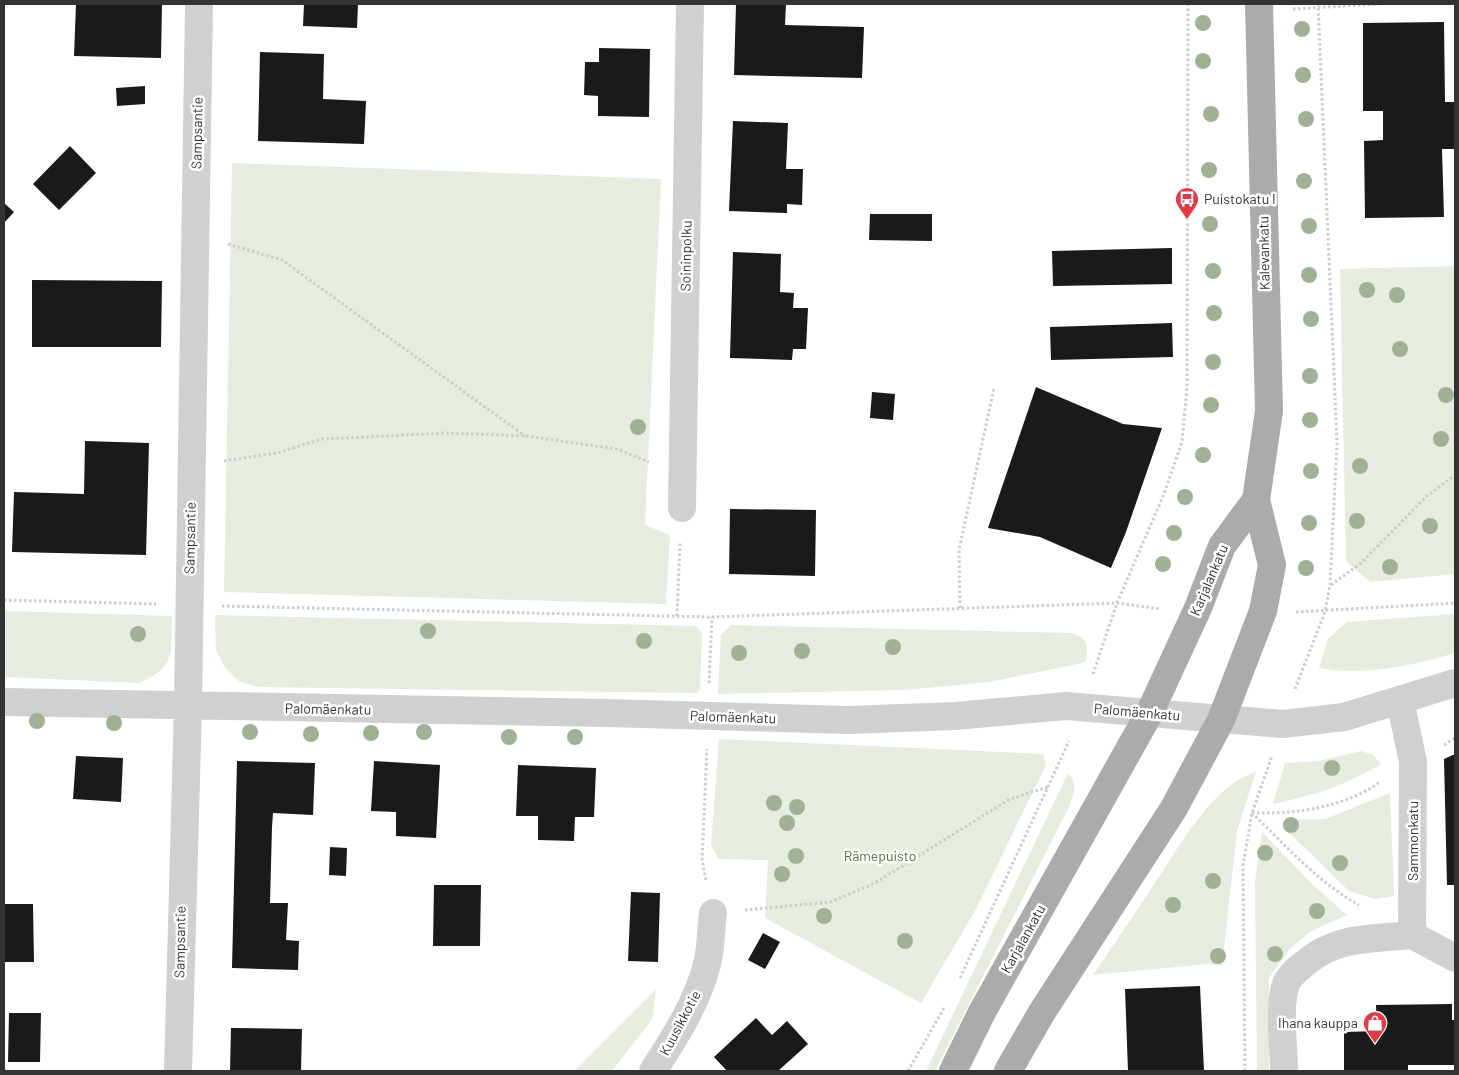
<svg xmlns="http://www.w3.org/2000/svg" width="1459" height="1075" viewBox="0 0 1459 1075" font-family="Barlow,sans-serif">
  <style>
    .green { fill: #e6ecdf }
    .building { fill: #1a1a1a }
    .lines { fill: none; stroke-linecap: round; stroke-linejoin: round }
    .path { stroke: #cdcdcd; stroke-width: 3; stroke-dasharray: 2.5 2.5; stroke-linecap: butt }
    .minor { stroke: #d0d0d0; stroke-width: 28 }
    .major { stroke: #ababab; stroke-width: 28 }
    .tree { fill: #a2b095 }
    .labels { text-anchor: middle; stroke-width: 5; stroke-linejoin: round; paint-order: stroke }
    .street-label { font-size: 14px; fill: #333; stroke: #fff }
    .poi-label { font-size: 14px; fill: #333; stroke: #fff; text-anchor: start }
    .park-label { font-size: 14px; fill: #56703f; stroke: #fff }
  </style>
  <rect width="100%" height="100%" fill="#fff"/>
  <!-- green -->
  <path class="green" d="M232,163L661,179L645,525L670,535L666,604L224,592Z
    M1455,266V574L1370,582L1346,561L1340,269Z
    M4,611L172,616C171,653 177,665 140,683L4,677Z
    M1455,614V653C1412,666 1364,676 1319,668L1328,639L1347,622Z
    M215,615L696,626L702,634L700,689L697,693L259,687L238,681L224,666L216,651Z
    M731,625L1070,633C1087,637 1089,645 1086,661L1078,664L989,682L904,690L718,694L721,635Z
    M719,739L1043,754L1046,765L976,909L921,1003L765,918L768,860L719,859L711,845Z
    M1361,751L1373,755L1381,764C1347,785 1312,796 1273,804L1285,763L1318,761Z
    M1256,772L1237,831L1222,966L1206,964L1093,975C1113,946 1133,916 1153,886C1178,850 1211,785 1256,772Z
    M1068,773C1079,784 1073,797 1068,809L935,1071H926Z
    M1390,793L1394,896L1376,899L1349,891L1283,827L1285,820L1325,819Z
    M1262,832L1312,884L1347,915L1311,931L1290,949L1269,978V1071H1257L1255,882Z
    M656,989L653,1018L612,1071H574Z"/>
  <!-- building -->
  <path class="building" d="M76,4H162L161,58L74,56Z
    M304,4H358L357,28L303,26Z
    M736,4H786L785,25L864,27L862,78L734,75Z
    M1444,22L1445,102H1455V149H1442L1444,217L1365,218L1364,141L1383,140V111H1363V23Z
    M599,48L650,49L649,117L598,116V96L584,95L585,62H599Z
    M260,52L324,54L323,99L366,101L364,144L258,141Z
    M145,86V104L117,106L116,88Z
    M733,121L788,123L786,169H803L802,205L787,204V213L729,211Z
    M70,146L96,173L59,210L33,184Z
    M4,203L14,212L4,223Z
    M870,214H932V241L869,240Z
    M1172,248V284L1053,286L1052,251Z
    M733,252L781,254L780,292L794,293L793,308H808L806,349H793L792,360L730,358Z
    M32,280L162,281L161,347H32Z
    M1172,323L1173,357L1051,360L1050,327Z
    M1036,387L1123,424L1162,428L1126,532L1111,568L1040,537L988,528Z
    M872,392L895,394L893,420L870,418Z
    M85,441L149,443L146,555L12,552L14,492L84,494Z
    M730,509L816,510L815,576L729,574Z
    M1455,754V885H1447L1444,759Z
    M76,756L123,758L121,802L73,799Z
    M237,761L315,763L313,815L273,813L272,827L270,903H288L286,940L299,941L298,970L232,968Z
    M374,761L440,765L436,838L396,836V812L371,811Z
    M518,765L596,768L594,817H575L574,841L538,840V816H516Z
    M330,847L347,848L346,876L329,875Z
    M434,885H481L480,946H433Z
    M631,892L660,893L658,962L628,961Z
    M4,904H33L34,962H4Z
    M763,933L780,942L765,969L748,960Z
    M1200,986L1204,1071H1128L1125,989Z
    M1452,1004V1020H1455V1065H1408V1071H1344V1032L1377,1031L1376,1005Z
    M9,1013H41L40,1062H8Z
    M756,1018L772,1035L787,1021L808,1044L778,1071H727L714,1057Z
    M231,1028L302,1029L301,1071H230Z"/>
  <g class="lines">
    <!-- path -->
    <path class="path" d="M1293,9L1380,4
      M228,244L282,260L525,436
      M224,461L277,453L322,439L447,433L526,436L617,449L649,462
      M1331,585L1361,563L1426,497L1455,475
      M4,600L156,604
      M222,606L712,617L1117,603L1160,609
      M960,608L959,550L994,388
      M1296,612L1455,603
      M677,616L680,542
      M1093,674L1117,603L1164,494L1182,442L1187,388L1188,4
      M709,683L712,617
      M1295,689L1325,612L1330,585L1337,443L1318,4
      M1444,745L1455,738
      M1252,813C1296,814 1343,808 1380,782
      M1252,813C1284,844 1320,884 1359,905
      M706,880L702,860L707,749
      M745,910L830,902L875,883L1010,799L1048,787
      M960,978L1069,741
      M908,1071L944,1008
      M1245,1071L1243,865L1252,813L1272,756"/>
    <!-- minor -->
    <path class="minor" d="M682,508L690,4
      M1400,700L1413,762L1412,935L1455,958
      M4,702L607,713L848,720L955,716L1066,706L1283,724L1344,717L1455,683
      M178,1071L188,705L199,4
      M653,1071C675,1037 699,1000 708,960C711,945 711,928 713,913
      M1284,1071C1284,1046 1278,1007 1286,984C1289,976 1298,969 1304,964C1336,936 1372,939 1412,935"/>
    <!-- major -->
    <path class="major" d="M953,1071L982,1012L1150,712L1198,608L1222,546L1256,500
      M1008,1071L1042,1012L1174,808L1221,720L1263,611L1272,565L1256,500L1269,411L1259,4"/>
  </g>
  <!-- trees -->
  <g class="tree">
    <circle cx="1203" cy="23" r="8"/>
    <circle cx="1302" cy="29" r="8"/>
    <circle cx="1203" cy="61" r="8"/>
    <circle cx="1303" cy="75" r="8"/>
    <circle cx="1211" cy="114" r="8"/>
    <circle cx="1306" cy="119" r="8"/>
    <circle cx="1209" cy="170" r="8"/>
    <circle cx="1304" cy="181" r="8"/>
    <circle cx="1210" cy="224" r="8"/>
    <circle cx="1309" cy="226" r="8"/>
    <circle cx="1213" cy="271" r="8"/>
    <circle cx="1309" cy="275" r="8"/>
    <circle cx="1367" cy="290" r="8"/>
    <circle cx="1397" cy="295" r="8"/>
    <circle cx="1214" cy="313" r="8"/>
    <circle cx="1311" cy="319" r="8"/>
    <circle cx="1400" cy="349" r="8"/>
    <circle cx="1213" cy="362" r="8"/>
    <circle cx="1310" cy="376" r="8"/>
    <circle cx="1446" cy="395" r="8"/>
    <circle cx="1211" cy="405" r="8"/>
    <circle cx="1310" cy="420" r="8"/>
    <circle cx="638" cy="427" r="8"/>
    <circle cx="1441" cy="439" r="8"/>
    <circle cx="1203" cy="455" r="8"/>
    <circle cx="1360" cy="466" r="8"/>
    <circle cx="1311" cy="471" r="8"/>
    <circle cx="1185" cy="497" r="8"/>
    <circle cx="1357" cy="521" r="8"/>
    <circle cx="1309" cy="523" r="8"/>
    <circle cx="1430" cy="526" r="8"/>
    <circle cx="1174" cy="533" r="8"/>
    <circle cx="1163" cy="564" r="8"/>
    <circle cx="1390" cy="567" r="8"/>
    <circle cx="1306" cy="568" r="8"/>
    <circle cx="428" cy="631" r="8"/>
    <circle cx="138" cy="634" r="8"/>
    <circle cx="644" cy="641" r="8"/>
    <circle cx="893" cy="647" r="8"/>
    <circle cx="802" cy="651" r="8"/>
    <circle cx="739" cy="653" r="8"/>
    <circle cx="37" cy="721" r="8"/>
    <circle cx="114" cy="723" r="8"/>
    <circle cx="250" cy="732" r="8"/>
    <circle cx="424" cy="732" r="8"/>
    <circle cx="371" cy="733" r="8"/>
    <circle cx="311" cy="734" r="8"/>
    <circle cx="509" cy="737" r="8"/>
    <circle cx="575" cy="737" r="8"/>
    <circle cx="1332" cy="768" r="8"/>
    <circle cx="774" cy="803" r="8"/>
    <circle cx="797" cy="807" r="8"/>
    <circle cx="787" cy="823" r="8"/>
    <circle cx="1291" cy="825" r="8"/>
    <circle cx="1265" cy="853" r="8"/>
    <circle cx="796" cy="856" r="8"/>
    <circle cx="1340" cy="863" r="8"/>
    <circle cx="782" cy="874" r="8"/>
    <circle cx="1213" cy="881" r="8"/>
    <circle cx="1173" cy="905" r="8"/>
    <circle cx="1317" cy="911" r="8"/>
    <circle cx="824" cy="916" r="8"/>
    <circle cx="905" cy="941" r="8"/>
    <circle cx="1275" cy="954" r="8"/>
    <circle cx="1218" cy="956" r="8"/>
  </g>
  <!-- icons -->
  <defs>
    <g id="bus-pin" transform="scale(1.25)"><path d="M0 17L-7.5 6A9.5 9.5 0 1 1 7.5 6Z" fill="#e63946" stroke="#fff"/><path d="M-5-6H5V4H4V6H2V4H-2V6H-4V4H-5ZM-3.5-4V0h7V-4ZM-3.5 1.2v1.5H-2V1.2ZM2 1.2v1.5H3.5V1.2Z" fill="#fff"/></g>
    <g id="shop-pin" transform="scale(1.25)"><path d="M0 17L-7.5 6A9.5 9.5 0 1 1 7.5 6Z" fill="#e63946" stroke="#fff"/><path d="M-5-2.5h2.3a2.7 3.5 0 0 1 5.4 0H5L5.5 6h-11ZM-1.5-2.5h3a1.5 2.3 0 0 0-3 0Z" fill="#fff"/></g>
  </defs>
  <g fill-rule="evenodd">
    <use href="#bus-pin" x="1187" y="199"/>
    <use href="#shop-pin" x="1375" y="1023"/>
  </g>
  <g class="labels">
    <!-- street labels -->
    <g class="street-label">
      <text transform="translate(197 133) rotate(-89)" y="5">Sampsantie</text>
      <text transform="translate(1264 253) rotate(-91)" y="5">Kalevankatu</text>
      <text transform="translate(686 256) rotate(-89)" y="5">Soininpolku</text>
      <text transform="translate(190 538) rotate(-89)" y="5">Sampsantie</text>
      <text transform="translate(1209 580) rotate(-67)" y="5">Karjalankatu</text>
      <text transform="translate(328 709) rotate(1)" y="5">Palomäenkatu</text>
      <text transform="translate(1137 712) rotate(5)" y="5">Palomäenkatu</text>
      <text transform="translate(733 717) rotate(2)" y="5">Palomäenkatu</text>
      <text transform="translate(1413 841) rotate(-90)" y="5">Sammonkatu</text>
      <text transform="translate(1023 939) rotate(-61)" y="5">Karjalankatu</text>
      <text transform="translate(180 942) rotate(-89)" y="5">Sampsantie</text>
      <text transform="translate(680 1023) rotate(-62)" y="5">Kuusikkotie</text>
    </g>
    <!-- poi labels -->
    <g class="poi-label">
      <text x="1204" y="204">Puistokatu I</text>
      <text x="1358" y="1028" text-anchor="end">Ihana kauppa</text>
    </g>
    <!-- park labels -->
    <g class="park-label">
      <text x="880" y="861">Rämepuisto</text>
    </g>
  </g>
  <!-- border -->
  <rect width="1459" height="1075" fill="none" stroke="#333333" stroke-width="10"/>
</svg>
